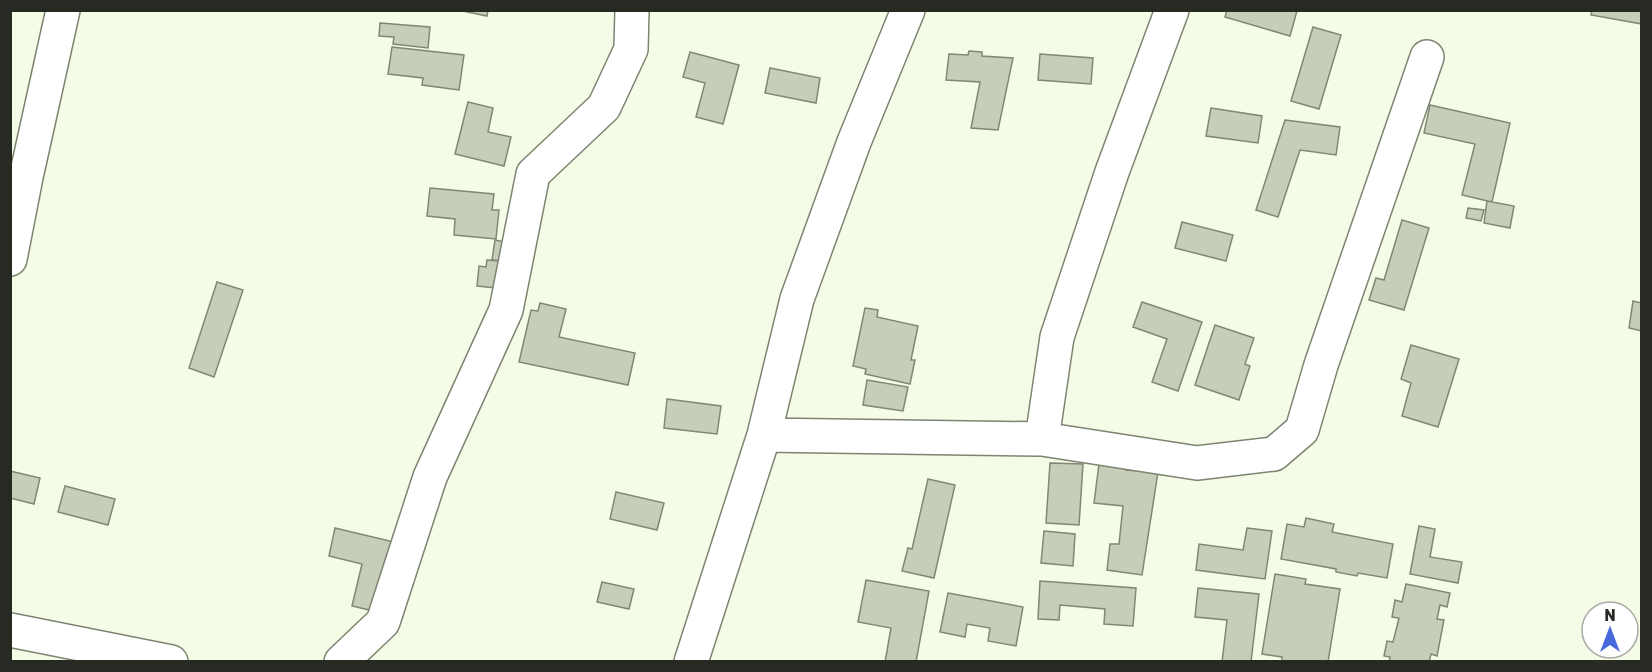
<svg xmlns="http://www.w3.org/2000/svg" width="1652" height="672" viewBox="0 0 1652 672" font-family="Rubik,sans-serif">
  <style>
    .building { fill: #c6cdb9; stroke: #808774; stroke-width: 1.5 }
    .lines { fill: none; stroke-linecap: round; stroke-linejoin: round }
    .minor-casing { stroke: #7d8471; stroke-width: 36 }
    .minor { stroke: #fff; stroke-width: 33 }
  </style>
  <rect width="100%" height="100%" fill="#f4fbe6"/>
  <!-- building -->
  <path class="building" d="M458,10H488L487,16Z
    M1227,10H1295L1297,11L1290,36L1225,17Z
    M1592,10H1642V24L1591,15Z
    M380,23L430,27L428,48L393,44L394,37L379,36Z
    M1313,27L1341,35L1319,109L1291,101Z
    M392,47L464,55L459,90L422,85L423,78L388,74Z
    M969,51L982,52V56L1013,58L998,130L971,128L980,82L946,80L949,54L968,55Z
    M690,52L739,65L723,124L696,117L705,83L683,77Z
    M1040,54L1093,58L1091,84L1038,80Z
    M770,68L820,78L816,103L765,93Z
    M468,102L493,108L488,132L511,137L504,166L455,154Z
    M1430,105L1510,123L1492,202L1462,195L1475,144L1424,133Z
    M1211,108L1262,116L1258,143L1206,136Z
    M1285,120L1340,127L1336,155L1300,150L1278,217L1256,210Z
    M430,188L494,194L492,210H499L496,239L454,235L455,219L427,216Z
    M1487,201L1514,206L1510,228L1484,223Z
    M1468,208L1484,210L1481,221L1466,218Z
    M1402,220L1429,228L1404,310L1369,300L1376,278L1384,280Z
    M1182,222L1233,235L1226,261L1175,248Z
    M495,240L505,242L502,261L492,260Z
    M487,260L499,261L496,288L477,286L479,266L486,267Z
    M217,282L243,290L214,377L189,368Z
    M1633,301L1642,303V331L1629,328Z
    M1142,302L1202,322L1178,391L1152,382L1167,339L1133,327Z
    M540,303L566,309L559,337L635,353L628,385L519,362L531,310L538,311Z
    M865,308L878,310L877,317L918,326L911,360H915L910,384L865,374L866,369L853,366Z
    M1215,325L1254,338L1245,364L1250,366L1239,400L1195,385Z
    M1411,345L1459,359L1438,427L1402,416L1411,383L1401,379Z
    M867,380L908,387L903,411L863,405Z
    M667,399L721,406L717,434L664,428Z
    M1050,463L1083,464L1079,525L1046,523Z
    M1099,464L1126,467V470L1158,472L1142,575L1107,570L1110,544H1119L1123,506L1094,503Z
    M10,471L40,478L34,504L10,498Z
    M928,479L955,485L934,578L902,571L908,548L912,549Z
    M65,486L115,499L108,525L58,512Z
    M616,492L664,503L657,530L610,519Z
    M1306,518L1334,524L1332,532L1393,544L1387,578L1358,573L1357,576L1336,572V569L1281,559L1287,524L1304,527Z
    M1419,526L1435,529L1430,557L1462,562L1458,583L1410,574Z
    M335,528L398,543L382,613L352,606L362,564L329,556Z
    M1247,528L1272,531L1265,579L1196,570L1199,544L1243,550Z
    M1044,531L1075,534L1073,566L1041,563Z
    M1275,574L1306,579L1305,584L1340,589L1328,662H1282V657L1262,654Z
    M866,580L929,591L916,662H885L891,628L858,622Z
    M1040,581L1136,588L1133,626L1104,624L1105,609L1060,605L1059,620L1038,619Z
    M602,582L634,589L629,609L597,602Z
    M1406,584L1450,593L1447,607L1440,605L1437,619L1444,620L1437,656L1431,654L1429,662H1389L1390,657L1384,656L1387,641L1393,642L1399,618L1392,617L1395,600L1402,602Z
    M1198,588L1259,594L1251,662H1222L1227,620L1195,617Z
    M948,593L1023,607L1016,646L988,641L990,628L967,624L965,637L940,632Z"/>
  <g class="lines">
    <!-- minor casing -->
    <g class="minor-casing">
      <path id="minor" d="M10,259L26,177L63,10
        M764,435L1042,439L1197,463L1274,454L1302,430L1321,365L1427,57
        M1042,439L1057,337L1112,172L1172,10
        M10,630L171,662
        M341,662L383,622L430,477L506,310L533,174L604,107L631,49L632,10
        M691,662L764,435L797,299L854,142L908,10"/>
    </g>
    <!-- minor -->
    <use href="#minor" class="minor"/>
  </g>
  <!-- border -->
  <rect width="1652" height="672" fill="none" stroke="#272a22" stroke-width="24"/>
  <!-- north arrow -->
  <g transform="translate(1610 630)"><circle r="28" fill="#ffffff" stroke="#a9aaa7" stroke-width="1.5"/>
  <path d="M0-4.5L10 22L0 15L-10 22Z" fill="#4869dc"/>
  <text y="-9" font-size="16" font-weight="bold" text-anchor="middle" fill="#272a22">N</text>
  </g>
</svg>
